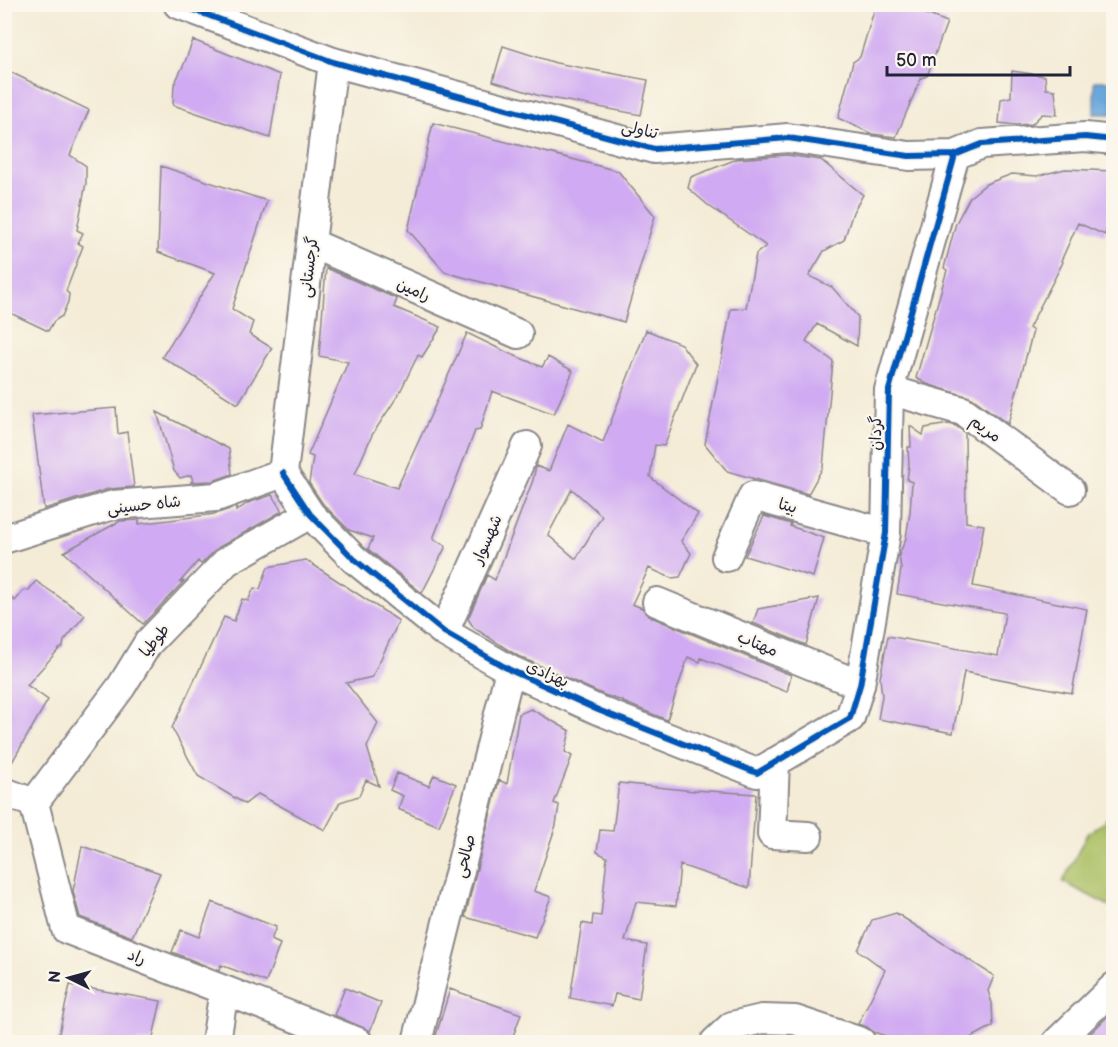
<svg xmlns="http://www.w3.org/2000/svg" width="1118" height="1047" viewBox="0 0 1118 1047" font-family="'Balsamiq Sans','Playpen Sans Arabic',sans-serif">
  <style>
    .green { fill: #aabf64; stroke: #667050; stroke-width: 1.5 }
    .water { fill: #69a6da; stroke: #46648a; stroke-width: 1.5 }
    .building { fill: #d0aaf2; fill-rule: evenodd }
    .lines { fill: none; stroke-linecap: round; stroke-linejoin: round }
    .minor-casing { stroke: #8b8789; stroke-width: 32 }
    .minor { stroke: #fff; stroke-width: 28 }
    .cycleway-casing { stroke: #fbf7ec; stroke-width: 10 }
    .cycleway { stroke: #0057b8; stroke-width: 6 }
    .labels { text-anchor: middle; stroke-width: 4.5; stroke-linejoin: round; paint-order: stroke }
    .street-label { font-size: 16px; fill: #22223b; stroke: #fbf7ec }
  </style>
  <rect width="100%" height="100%" fill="#fbf7ec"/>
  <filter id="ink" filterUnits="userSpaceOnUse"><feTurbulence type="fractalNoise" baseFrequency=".0167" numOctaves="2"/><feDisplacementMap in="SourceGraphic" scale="12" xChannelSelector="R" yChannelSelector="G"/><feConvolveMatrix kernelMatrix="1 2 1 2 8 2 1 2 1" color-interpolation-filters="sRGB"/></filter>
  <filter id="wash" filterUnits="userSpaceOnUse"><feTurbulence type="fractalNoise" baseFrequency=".008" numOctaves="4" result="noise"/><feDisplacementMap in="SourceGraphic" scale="24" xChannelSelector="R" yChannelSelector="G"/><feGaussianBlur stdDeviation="1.35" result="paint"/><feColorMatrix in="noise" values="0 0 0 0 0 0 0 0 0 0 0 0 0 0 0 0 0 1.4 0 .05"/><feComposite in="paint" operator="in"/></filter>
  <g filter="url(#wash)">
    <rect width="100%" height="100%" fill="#f4ecd7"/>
    <!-- green -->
    <path class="green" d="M1113,805L1114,908H1113L1063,882L1087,834L1106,820Z"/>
    <!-- water -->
    <path class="water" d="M1094,81H1113V114H1094Z"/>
    <g id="blocks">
      <!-- building -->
      <path class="building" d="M876,4H900L947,22L927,76L921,78L896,137L872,134L838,118L853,62L860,57Z
        M193,40L280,75L270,138L173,105L174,85L185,62Z
        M503,46L556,63L648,80L641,115L540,96L493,81Z
        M4,69L89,110L70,155L86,166V183L77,230L83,233L78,243L83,246L66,291L69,294L68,302L62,316L54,321L48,331L4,310Z
        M1012,71L1045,76L1046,89L1055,90L1057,115L1042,114L1032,124L1015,125L999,123L1001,99L1011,97Z
        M433,123L618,171L655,216L624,322L445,272L408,230Z
        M787,155L821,160L863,195L853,212L844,240L824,251L809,276L832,287L858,317L857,346L817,324L806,341L833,361L823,467L808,494L727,471L705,444L731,309L746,308L756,254L766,246L709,206L688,188L691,177L737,159Z
        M161,166L267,201L232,309L253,322L249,334L272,348L238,404L162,357L215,273L158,252Z
        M1065,169L1113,171V188L1105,235L1078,223L1061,261L1063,262L1029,328L1033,331L1008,424L972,398L927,384L916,378L947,270L944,268L956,223L970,197L986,184L1012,174L1037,176Z
        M326,268L397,299L394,307L441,327L422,357L418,355L399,394L372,435L355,474L397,488L433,410L467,333L506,352L542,367L548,357L573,371L554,414L492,391L480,430L475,431L433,539L446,546L422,593L368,549L373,538L349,530L323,504L309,483L313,457L308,455L348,362L319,356Z
        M646,330L681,344L696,364L664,446L655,445L650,477L698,514L681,541L691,553L680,577L671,578L649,568L632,604L642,608L651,617L791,675L787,692L701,658L700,662L688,657L667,720L623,702V701L604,695L518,656L474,628L468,619L487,575L495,580L533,480L536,466L549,471L568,424L603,442ZM572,489L602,516L576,559L548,535Z
        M116,408L118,434L127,432L134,487L108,489L44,509L32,415Z
        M157,412L229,449L232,474L213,481L190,482L193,481L191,475L180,478L174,471Z
        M949,424L956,426L965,433L966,522L984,525L973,586L1087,609L1072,693L964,672L953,733L878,719L882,696L880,678L888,636L998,656L1005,613L897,594L901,569L899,555L906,538L910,512L912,482L907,480L909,466L908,447H911L910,426L923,435L925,428Z
        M272,495L282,511L219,547L201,564L198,561L180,582L184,581L143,624L64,552L120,521L139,520V524L215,514L236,507V511L248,503Z
        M764,516L791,524L790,526L824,538L813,577L745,556Z
        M306,560L399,621L372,677L346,683L378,723L367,747L379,786L366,780L359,796L340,802L325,830L258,794L245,804L198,776L172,728L224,617L234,621L242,599L248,601L254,588L260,589L268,567Z
        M36,581L85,615L64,641L63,647L59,649L27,685L48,700L4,776V592L15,601L25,589L28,591Z
        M819,598L806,645L753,623L758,609Z
        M531,709L570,731L565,752L572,756L554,803L559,805L556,825L534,891L551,897L535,937L465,917L499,780L507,784L519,714Z
        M397,773L429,786L434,775L456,784L439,826L398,809L403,796L390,790Z
        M619,783L694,791V790L756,794L749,888L680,865L676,906L636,902L625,941L647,945L639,999L615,994L612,1006L570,998L582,923L592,925L593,915L601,916L607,857L597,852L600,830L613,831Z
        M82,846L160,873L132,937L80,917L73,891Z
        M212,902L276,927L271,940L280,944L266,982L221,965L219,971L172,952L181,930L199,937Z
        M896,913L994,976L988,991L992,1003L993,1026L963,1042H902L874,1032L867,1027L858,1024L885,970L858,950L872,920Z
        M70,985L161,1001L152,1042H57Z
        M345,988L381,1003L370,1031L334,1015Z
        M450,989L521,1014L511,1042H434Z
        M1113,1010V1042H1082L1105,1019Z"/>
    </g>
  </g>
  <g filter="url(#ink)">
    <use href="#blocks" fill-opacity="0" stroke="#8b8789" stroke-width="1.5"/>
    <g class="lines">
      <!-- minor casing -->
      <g class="minor-casing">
        <path id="minor" d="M178,4L333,62L654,149L788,138L909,156L955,155L982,144L1085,137L1114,140
          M311,243L518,334
          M889,390L963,411L1070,490
          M283,473L310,514L354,559L444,632L510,670L598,710L757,773L850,718L860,685L886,533L889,390L955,155
          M283,473L333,62
          M4,539L113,505L216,497L283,473
          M726,557L753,496L886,533
          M657,602L860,685
          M444,632L527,446
          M775,762L772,834L808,836
          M4,792L34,803L66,929L358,1042
          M34,803L121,687L148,643L227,561L310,514
          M216,1042L224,990
          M417,1042L510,670
          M715,1042L732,1026L762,1019L795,1020L861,1042
          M1057,1042L1114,987"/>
      </g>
      <!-- minor -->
      <use href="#minor" class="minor"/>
      <!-- cycleway casing -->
      <g class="cycleway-casing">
        <path id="cycleway" d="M178,4L333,62L654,149L788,138L909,156L955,155L982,144L1085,137L1114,140
          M283,473L310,514L354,559L444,632L510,670L598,710L757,773L850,718L860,685L886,533L889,390L955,155"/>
      </g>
      <!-- cycleway -->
      <use href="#cycleway" class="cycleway"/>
    </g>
  </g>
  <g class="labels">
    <!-- street labels -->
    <g class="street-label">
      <text transform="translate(640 129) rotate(12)" y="6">تناولی</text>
      <text transform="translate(308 267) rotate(-83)" y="6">گرجستانی</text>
      <text transform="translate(414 289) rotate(24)" y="6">رامین</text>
      <text transform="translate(986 428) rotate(36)" y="6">مریم</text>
      <text transform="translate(875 433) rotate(-89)" y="6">گردان</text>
      <text transform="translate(144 504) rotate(-6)" y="6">شاه حسینی</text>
      <text transform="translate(788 505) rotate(15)" y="6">بیتا</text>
      <text transform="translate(486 539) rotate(-66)" y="6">شهسوار</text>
      <text transform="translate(154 640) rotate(-51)" y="6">طوطیا</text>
      <text transform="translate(758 643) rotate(22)" y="6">مهتاب</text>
      <text transform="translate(548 673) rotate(24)" y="6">بهزادی</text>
      <text transform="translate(464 856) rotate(-76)" y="6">صالحی</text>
      <text transform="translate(137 956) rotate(21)" y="6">راد</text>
    </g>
  </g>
  <!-- margin -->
  <rect width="1118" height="1047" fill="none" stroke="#fbf7ec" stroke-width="24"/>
  <!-- north arrow -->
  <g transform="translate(69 978) rotate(275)" stroke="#fbf7ec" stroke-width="4.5" paint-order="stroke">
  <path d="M0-4.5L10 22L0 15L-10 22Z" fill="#22223b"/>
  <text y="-9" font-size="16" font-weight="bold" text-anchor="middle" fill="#22223b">N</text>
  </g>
  <!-- scale -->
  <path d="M887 66v9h183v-9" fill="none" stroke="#22223b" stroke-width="3"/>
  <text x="896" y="66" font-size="18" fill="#22223b" stroke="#fbf7ec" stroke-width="4.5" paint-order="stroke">50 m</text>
</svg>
